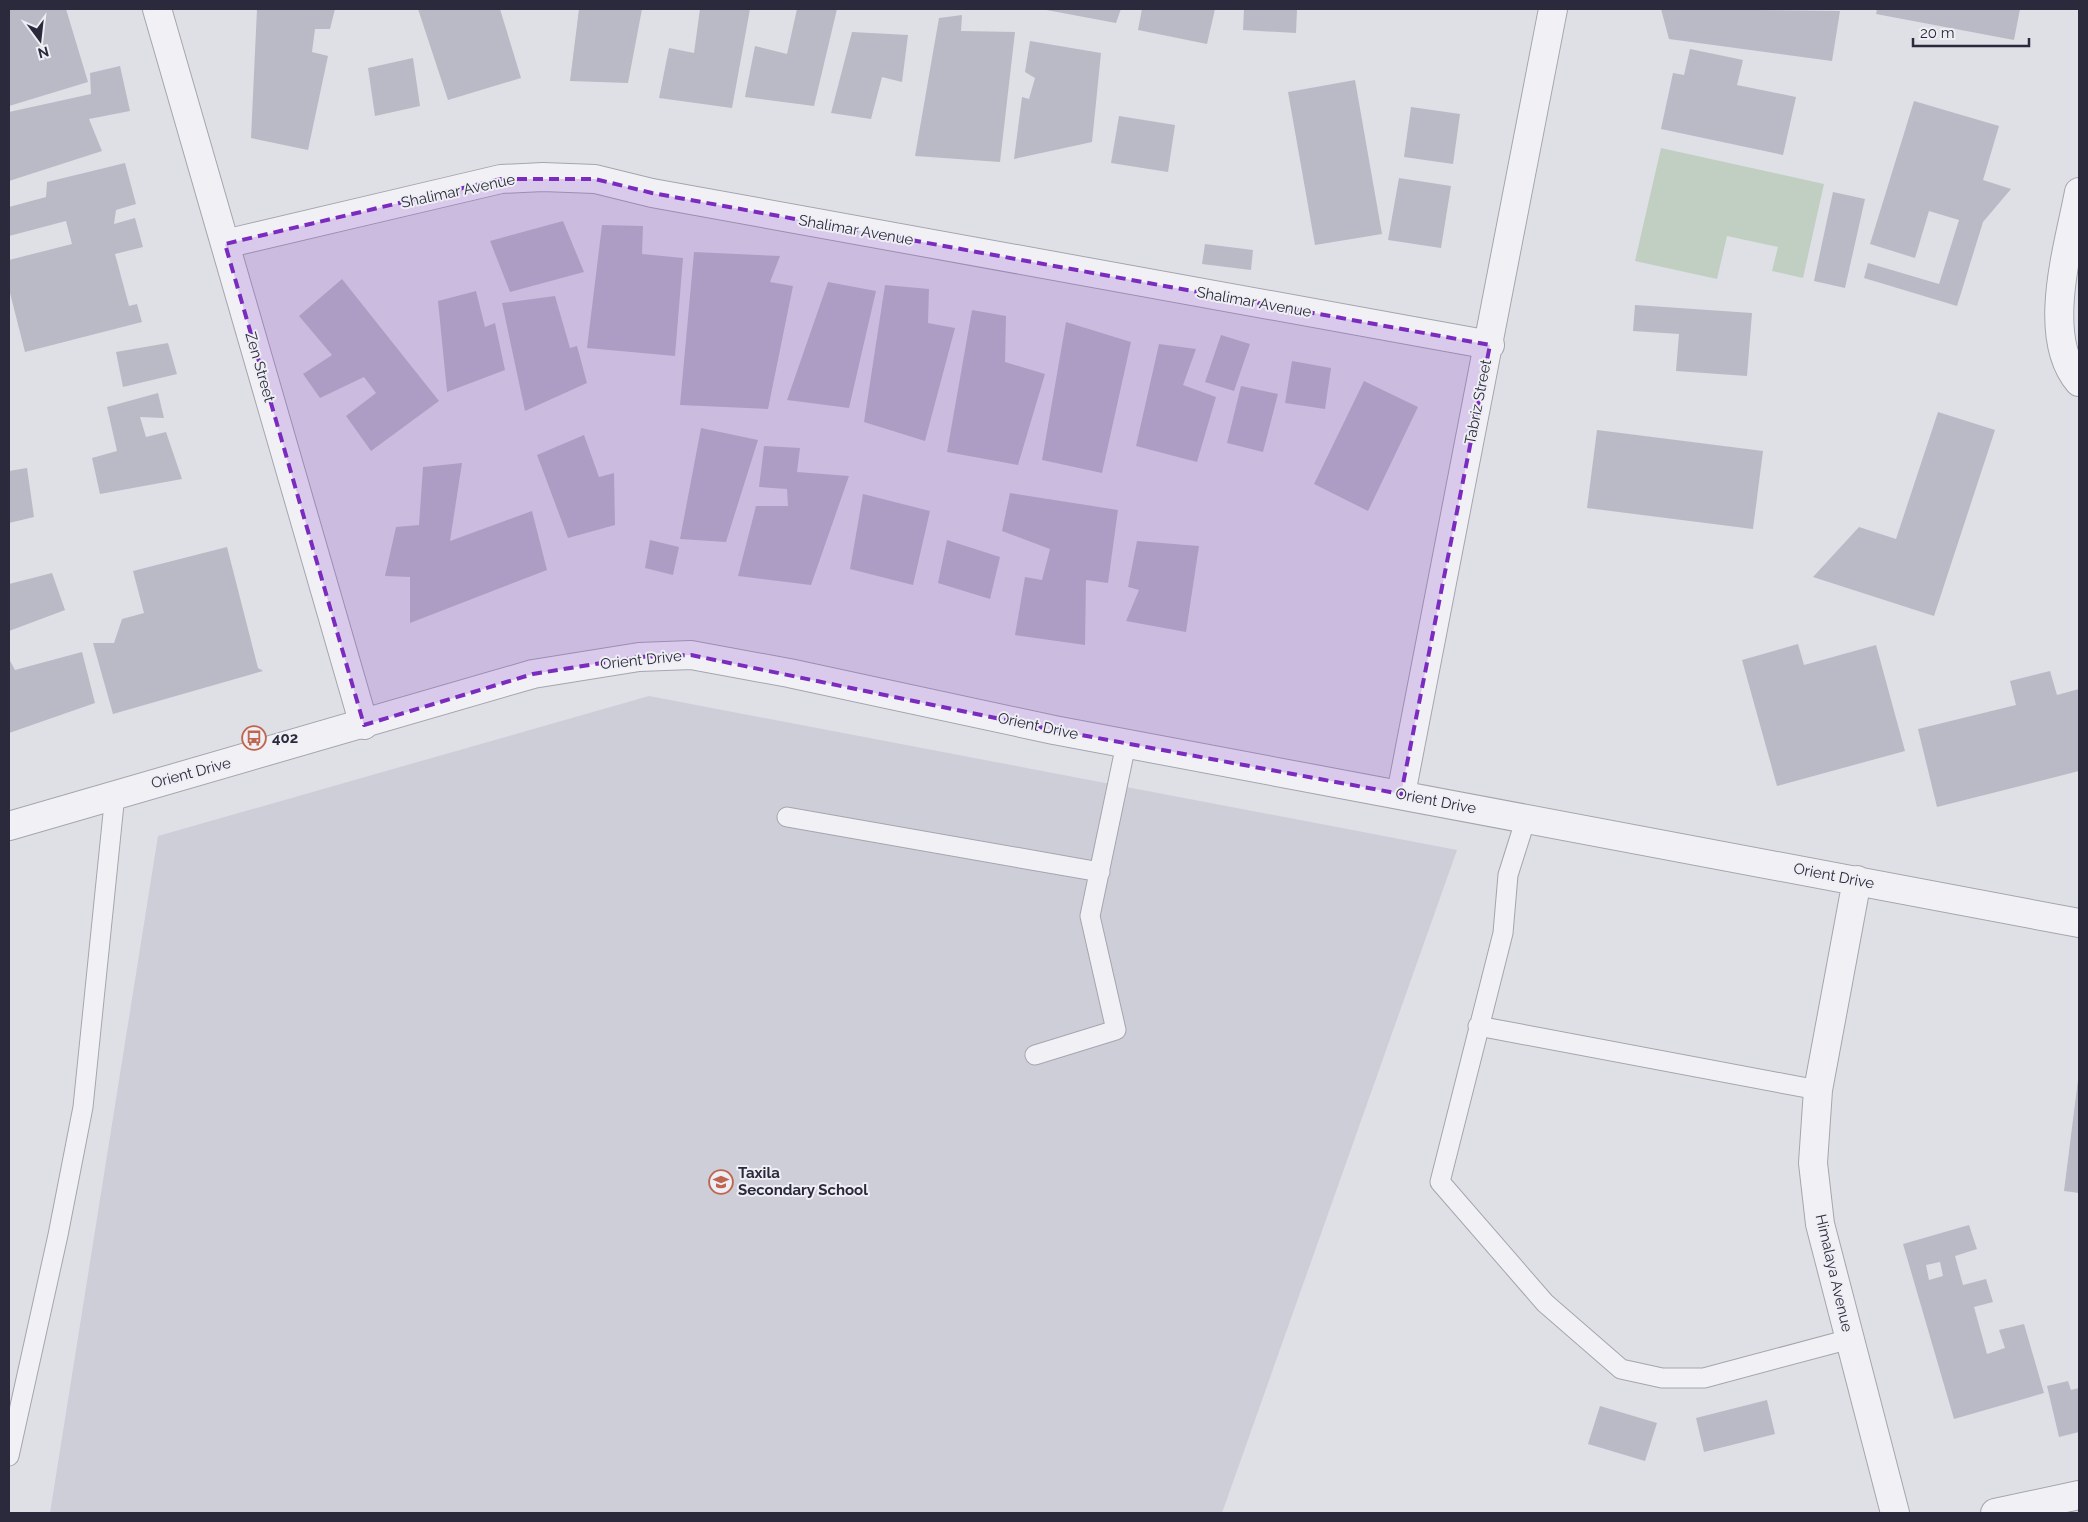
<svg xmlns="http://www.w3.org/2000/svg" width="2088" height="1522" viewBox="0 0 2088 1522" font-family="Raleway,sans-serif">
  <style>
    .built { fill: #cdced8 }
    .park { fill: #c1cfc2 }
    .building { fill: #babac6; fill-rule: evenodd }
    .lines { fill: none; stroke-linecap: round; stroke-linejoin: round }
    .service-casing { stroke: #a5a5b0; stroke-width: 21 }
    .minor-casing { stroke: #a5a5b0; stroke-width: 30 }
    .service { stroke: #f1f1f5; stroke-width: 19 }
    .minor { stroke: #f1f1f5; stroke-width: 28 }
    .marked { fill: #7b2cbf; fill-opacity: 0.2; stroke: #7b2cbf; stroke-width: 4; stroke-dasharray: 10 6; stroke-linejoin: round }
    .labels { text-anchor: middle; stroke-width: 4; stroke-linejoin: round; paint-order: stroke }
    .street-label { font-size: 15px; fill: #2a2a3c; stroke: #eeeef4 }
    .poi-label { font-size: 15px; font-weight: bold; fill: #2a2a3c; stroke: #eeeef4; text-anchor: start }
  </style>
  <rect width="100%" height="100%" fill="#dfdfe6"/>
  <!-- built -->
  <path class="built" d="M649,696L1457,850L1222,1513H50L158,836Z"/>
  <!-- park -->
  <path class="park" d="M1661,148L1824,184L1803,278L1772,271L1778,247L1727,236L1717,279L1635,261Z"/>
  <!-- building -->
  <path class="building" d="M9,9H66L88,82L9,106Z
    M257,9H335L330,29H315L312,52L328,56L308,150L251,138Z
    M418,9H500L521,78L448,100Z
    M579,9H642L628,83L570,81Z
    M700,9H750L732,108L659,98L669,48L694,53Z
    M797,9H837L814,106L745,97L755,46L787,54Z
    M1041,9H1121L1116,23Z
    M1142,9H1215L1207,44L1138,30Z
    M1244,9H1297L1296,33L1243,30Z
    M1661,9L1840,11L1832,61L1669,39Z
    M1877,9H2020L2014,40L1876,14Z
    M962,15L961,31L1015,32L1000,162L915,156L939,18Z
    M852,32L908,35L902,82L882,77L871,119L831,113Z
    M1030,41L1101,53L1092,142L1014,159L1022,97L1029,99L1035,78L1025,72Z
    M1690,49L1743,60L1737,85L1796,97L1783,155L1661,129L1673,73L1684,75Z
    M413,58L420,106L375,116L368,68Z
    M120,66L130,111L89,119L102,151L9,181V112L91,94L90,73Z
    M1355,80L1382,234L1315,245L1288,92Z
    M1914,101L1999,126L1983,180L2011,189L1983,222L1957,306L1864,278L1868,263L1939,284L1959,220L1929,211L1915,258L1870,244Z
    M1411,107L1460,114L1453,164L1404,157Z
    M1119,116L1175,125L1168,172L1111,163Z
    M125,163L136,204L116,210L114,224L135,218L143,247L115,254L129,306L137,304L142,322L25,352L9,289V260L72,244L66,221L9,236V207L46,197L47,182Z
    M1399,178L1451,186L1441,248L1388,240Z
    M1833,192L1865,199L1845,288L1814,281Z
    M563,221L584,272L510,292L490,241Z
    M602,225L643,226L642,254L683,258L675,356L587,348Z
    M1205,244L1253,250L1251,270L1202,264Z
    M694,252L780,256L770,282L793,286L768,409L680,405Z
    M342,279L439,401L371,451L346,416L376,393L364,377L320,398L303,374L332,355L299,316Z
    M828,282L876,291L849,408L787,400Z
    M885,285L929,289L928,323L955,328L925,441L864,422Z
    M476,291L485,327L495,323L505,370L447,392L438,301Z
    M555,296L570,348L577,346L587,383L525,411L502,303Z
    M1635,305L1752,313L1747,376L1676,371L1679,334L1633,331Z
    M972,310L1006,316L1005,362L1045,374L1018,465L947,452Z
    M1066,322L1131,342L1102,473L1042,460Z
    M1221,335L1250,344L1234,391L1205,382Z
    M168,343L177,374L123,387L116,352Z
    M1159,344L1196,349L1183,385L1216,397L1197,462L1136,446Z
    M1292,361L1331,368L1325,409L1285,403Z
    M1364,381L1418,407L1368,511L1314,484Z
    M1241,386L1278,394L1263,452L1227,443Z
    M158,393L164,418L140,417L146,437L166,432L182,479L100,494L92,458L117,451L107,407Z
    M1938,412L1995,430L1934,616L1813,577L1859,527L1896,539Z
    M701,428L758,440L726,542L680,539Z
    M1597,430L1763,451L1753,529L1587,508Z
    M584,435L599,477L614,473L615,525L568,538L537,455Z
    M764,446L800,448L797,472L849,476L811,585L738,576L756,506H788L787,489L759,487Z
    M462,463L450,541L532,511L547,570L410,623V577L385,576L396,527L419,525L423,467Z
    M27,468L34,517L9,523V471Z
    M1010,493L1118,510L1108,583L1086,580L1085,645L1015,635L1025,577L1042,580L1050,549L1002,531Z
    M863,494L930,511L913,585L850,569Z
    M650,540L679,547L673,575L645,568Z
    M947,540L1000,557L990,599L938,583Z
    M1137,541L1199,546L1186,632L1126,621L1139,590L1128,587Z
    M227,547L258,668L263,671L113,714L93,643H114L122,619L144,613L133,571Z
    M52,573L65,610L9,631V584Z
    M1798,644L1804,665L1876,645L1905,751L1777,786L1742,660Z
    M82,652L95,703L9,733V659L15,670Z
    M2050,671L2057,695L2079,689V771L1937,807L1918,729L2016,705L2010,681Z
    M2078,1080H2079V1193L2064,1191Z
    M1969,1225L1977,1249L1955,1256L1963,1285L1986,1279L1993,1302L1974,1307L1987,1354L2005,1348L1999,1330L2024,1324L2044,1393L1954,1419L1903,1244ZM1940,1262L1943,1276L1929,1280L1926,1265Z
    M2068,1381L2071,1390L2079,1388V1432L2059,1437L2047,1386Z
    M1767,1400L1775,1434L1704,1452L1696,1418Z
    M1600,1406L1657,1423L1645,1461L1588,1444Z"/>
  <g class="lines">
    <!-- service casing -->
    <g class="service-casing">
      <path id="service" d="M787,817L1100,872
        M1526,818L1508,875L1503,933L1440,1182L1545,1303L1621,1369L1662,1378H1704L1850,1339
        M1478,1026L1818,1090
        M1035,1055L1116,1030L1090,916L1126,744
        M9,1456L58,1235L83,1107L115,794"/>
    </g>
    <!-- minor casing -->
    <g class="minor-casing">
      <path id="minor" d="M157,9L364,725
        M2079,192C2069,246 2040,336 2079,382
        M225,244L501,179L543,177L595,179L652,193L1490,345
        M1401,794L1553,9
        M9,826L533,674L639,657L691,655L789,673L1054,730L2079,923
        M1857,880L1818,1090L1813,1163L1820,1224L1895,1513
        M1995,1513L2079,1495"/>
    </g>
    <!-- service -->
    <use href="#service" class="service"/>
    <!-- minor -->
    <use href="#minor" class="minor"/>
  </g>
  <!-- marked area -->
  <path class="marked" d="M501,179H595L652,193L1490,345L1401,794L1054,730L691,655L639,657L533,674L364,725L225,244Z"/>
  <!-- icons -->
  <defs>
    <g id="bus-ring" transform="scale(1.25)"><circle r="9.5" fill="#eeeef4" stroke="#bf6650" stroke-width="1.5"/><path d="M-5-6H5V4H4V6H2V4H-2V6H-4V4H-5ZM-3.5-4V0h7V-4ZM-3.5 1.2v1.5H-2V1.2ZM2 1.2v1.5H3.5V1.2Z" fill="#bf6650"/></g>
    <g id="school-ring" transform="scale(1.25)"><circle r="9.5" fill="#eeeef4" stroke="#bf6650" stroke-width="1.5"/><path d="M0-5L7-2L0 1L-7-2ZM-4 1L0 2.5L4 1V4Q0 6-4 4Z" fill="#bf6650"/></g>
  </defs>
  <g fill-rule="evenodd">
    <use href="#bus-ring" x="254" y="738"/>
    <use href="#school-ring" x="721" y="1182"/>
  </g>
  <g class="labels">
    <!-- street labels -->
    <g class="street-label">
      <text transform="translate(458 191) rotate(-12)" y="5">Shalimar Avenue</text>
      <text transform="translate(856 230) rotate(10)" y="5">Shalimar Avenue</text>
      <text transform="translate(1254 302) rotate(10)" y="5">Shalimar Avenue</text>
      <text transform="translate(260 367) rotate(74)" y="5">Zen Street</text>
      <text transform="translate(1478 402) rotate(-79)" y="5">Tabriz Street</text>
      <text transform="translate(641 660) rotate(-6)" y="5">Orient Drive</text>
      <text transform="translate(1038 726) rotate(12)" y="5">Orient Drive</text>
      <text transform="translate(191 773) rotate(-15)" y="5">Orient Drive</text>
      <text transform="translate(1436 801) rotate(11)" y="5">Orient Drive</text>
      <text transform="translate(1834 876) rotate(11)" y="5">Orient Drive</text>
      <text transform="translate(1834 1273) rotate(77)" y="5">Himalaya Avenue</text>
    </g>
    <!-- poi labels -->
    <g class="poi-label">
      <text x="272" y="743">402</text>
      <text x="738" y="1178">Taxila<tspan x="738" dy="17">Secondary School</tspan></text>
    </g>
  </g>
  <!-- border -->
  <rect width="2088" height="1522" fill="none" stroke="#2a2a3c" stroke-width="20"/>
  <!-- north arrow -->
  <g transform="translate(40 40) rotate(165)" stroke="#eeeef4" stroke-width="4" paint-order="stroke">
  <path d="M0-4L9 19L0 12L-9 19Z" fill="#2a2a3c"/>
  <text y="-8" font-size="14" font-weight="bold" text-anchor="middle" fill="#2a2a3c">N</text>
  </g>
  <!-- scale -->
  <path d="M1913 38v8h116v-8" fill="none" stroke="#2a2a3c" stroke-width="2.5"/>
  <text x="1920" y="38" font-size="15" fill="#2a2a3c" stroke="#eeeef4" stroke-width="4" paint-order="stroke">20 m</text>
</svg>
